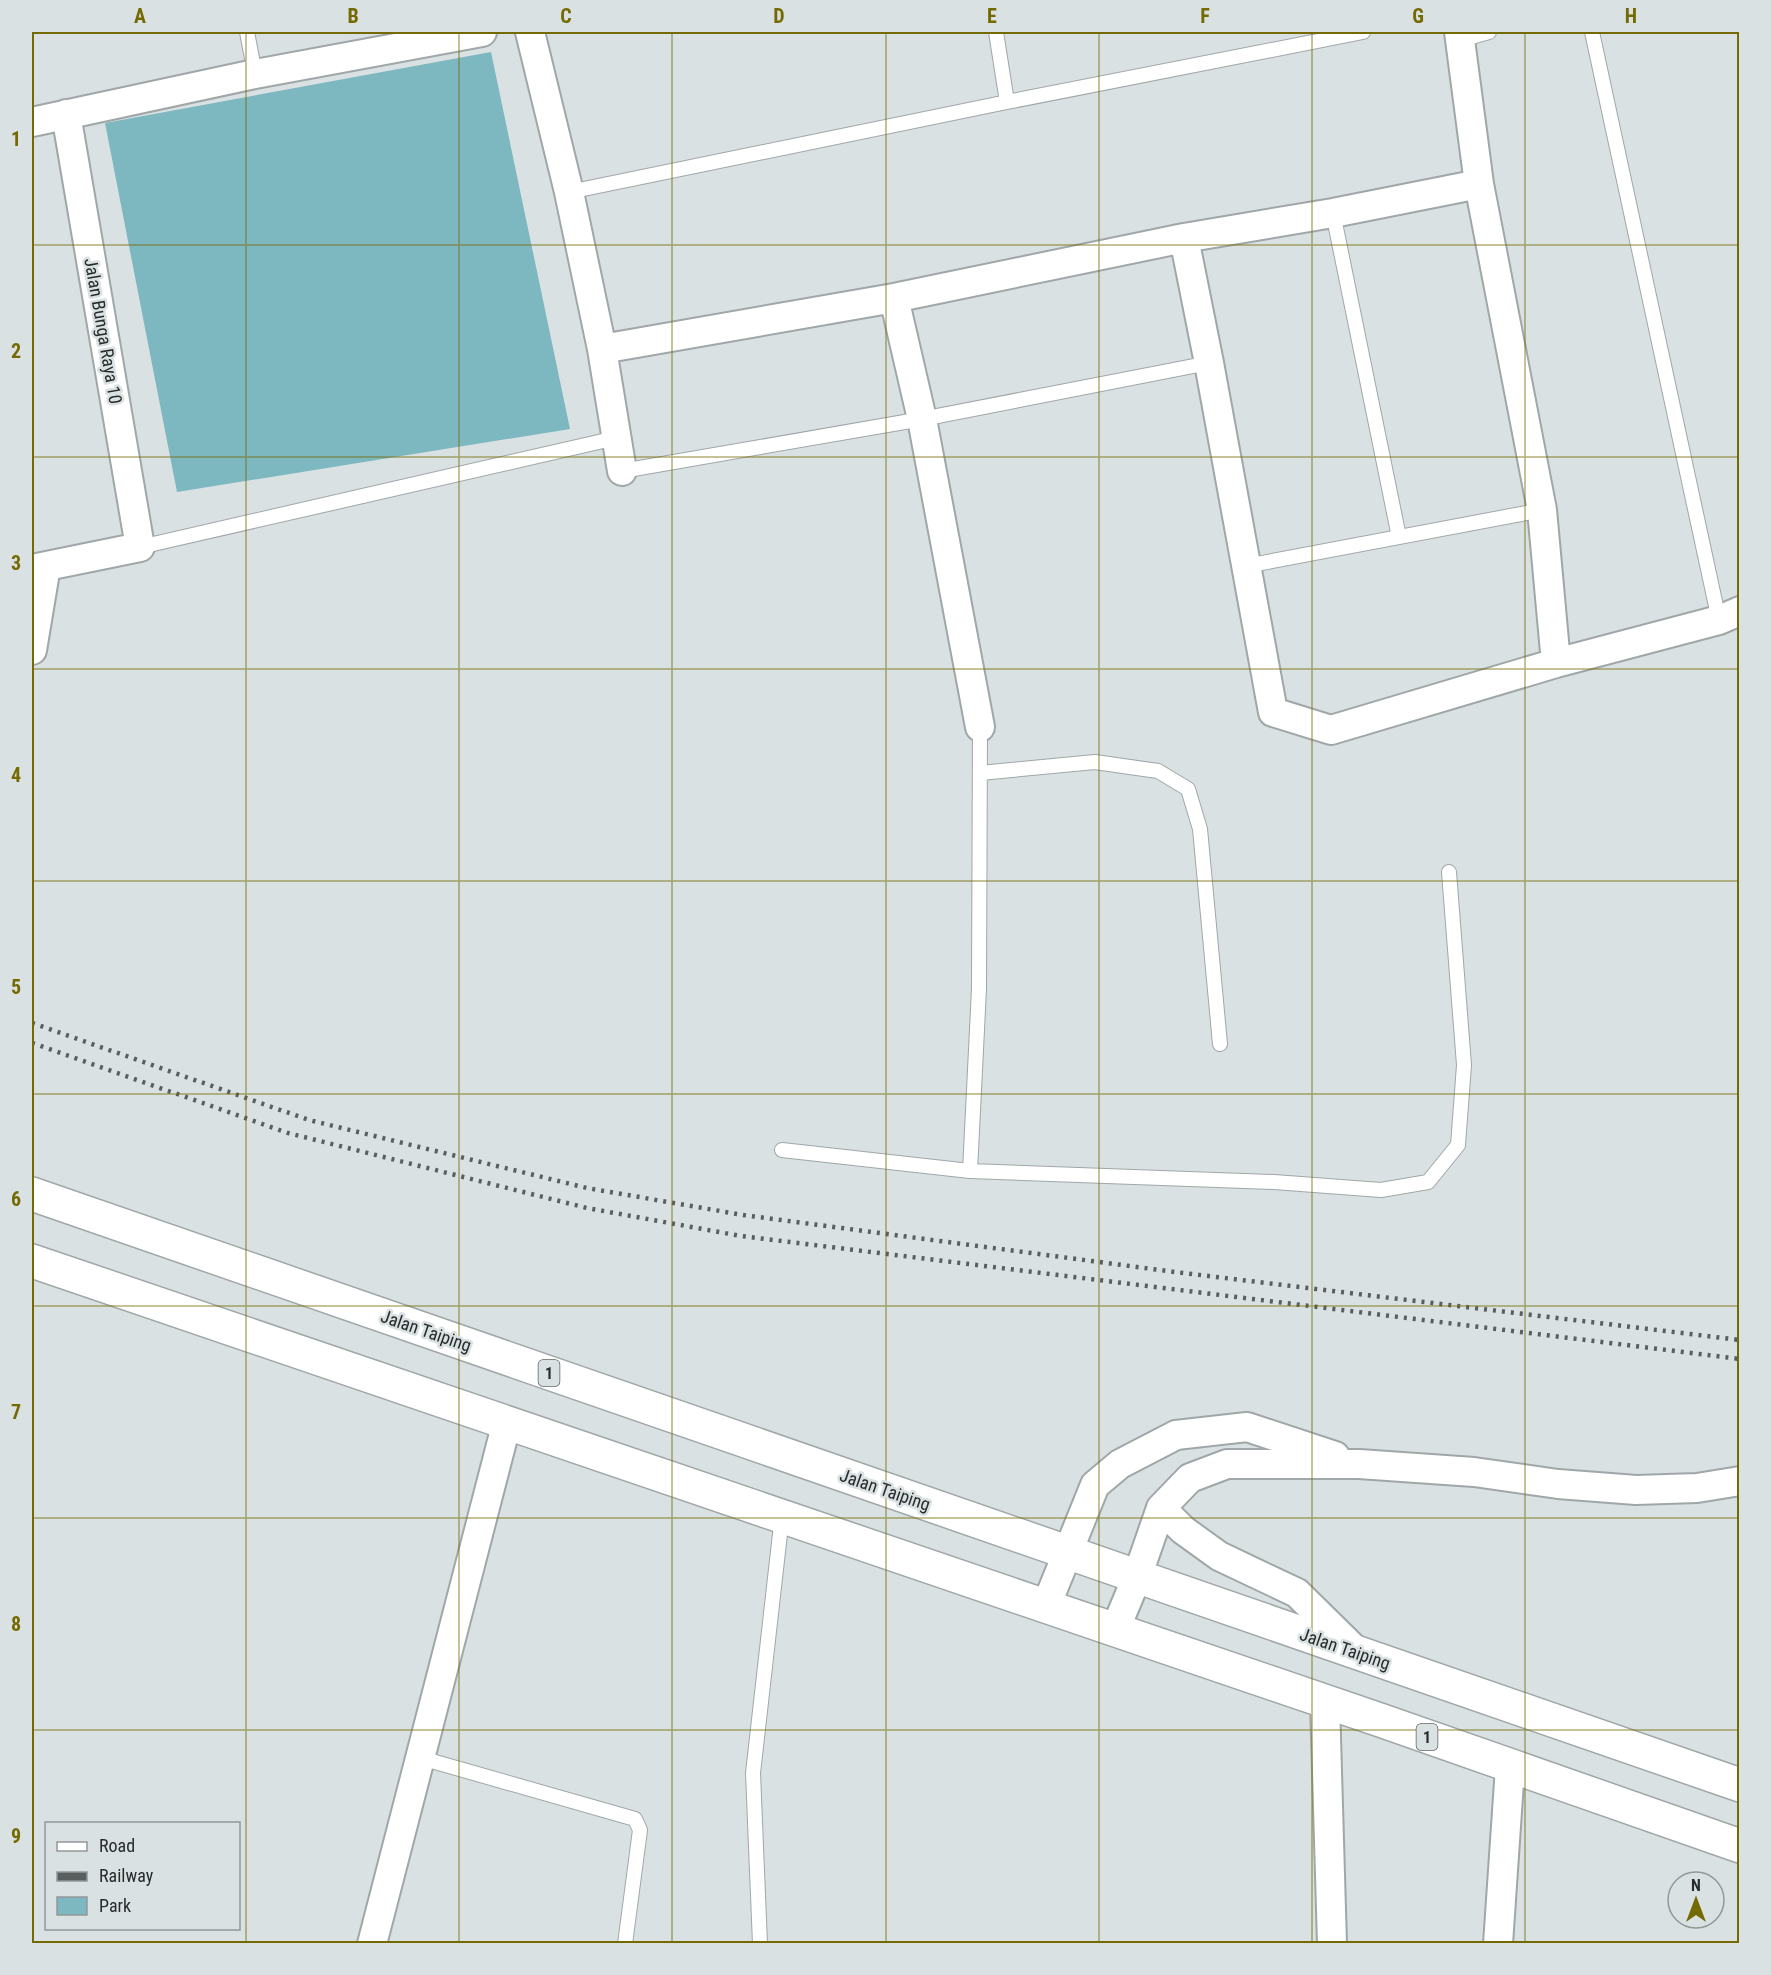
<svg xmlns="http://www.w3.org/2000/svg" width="1771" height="1975" viewBox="0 0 1771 1975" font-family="'Roboto Condensed',sans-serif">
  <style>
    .green { fill: #7db7c0 }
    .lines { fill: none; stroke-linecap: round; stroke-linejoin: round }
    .lane-casing { stroke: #a0a7a8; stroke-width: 16 }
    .street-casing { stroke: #a0a7a8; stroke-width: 32 }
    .highway-casing { stroke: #a0a7a8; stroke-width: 36 }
    .lane { stroke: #fff; stroke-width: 14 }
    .street { stroke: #fff; stroke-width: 28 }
    .highway { stroke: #fff; stroke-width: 33 }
    .rail { stroke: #595e5e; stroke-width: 4.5; stroke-dasharray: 3 6; stroke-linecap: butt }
    .grid { fill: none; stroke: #756a02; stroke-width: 1.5; stroke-opacity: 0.55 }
    .labels { text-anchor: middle; stroke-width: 5; stroke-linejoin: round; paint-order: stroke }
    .shield { fill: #d9e1e2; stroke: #5d6262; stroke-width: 1.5 }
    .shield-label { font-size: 16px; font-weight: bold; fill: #282b2b }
    .street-label { font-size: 18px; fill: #282b2b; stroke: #d9e1e2 }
    .neatline { fill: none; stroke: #756a02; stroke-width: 2 }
    .grid-label { font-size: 20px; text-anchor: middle; font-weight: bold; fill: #756a02 }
  </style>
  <rect width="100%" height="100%" fill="#d9e1e2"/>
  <!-- green -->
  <path class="green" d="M491,52L570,429L177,492L105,123Z"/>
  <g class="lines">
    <!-- lane casing -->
    <g class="lane-casing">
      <path id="lane" d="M247,32L255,74
        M996,32L1007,102
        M1592,32L1719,620
        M1461,40L1489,32
        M569,192L1007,102L1363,32
        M1333,213L1399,537
        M622,471L922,419L1209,363
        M140,547L616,438
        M1246,566L1542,510
        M980,773L1095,762L1158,771L1188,789L1200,829L1220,1044
        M782,1150L970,1171L1274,1182L1381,1190L1428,1182L1458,1145L1464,1065L1449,872
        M970,1171L979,989L980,727
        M421,1758L635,1819L640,1830L625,1944
        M760,1944L753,1773L782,1516"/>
    </g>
    <!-- street casing -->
    <g class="street-casing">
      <path id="street" d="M530,32L569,192L602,349L622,471
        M1459,32L1479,184L1542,510L1556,663
        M32,122L255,74L482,32
        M1184,238L1209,363L1273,712L1331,730L1556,663L1719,620L1740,611
        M894,298L922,419L980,727
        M602,349L894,298L1184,238L1333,213L1479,184
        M32,569L140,547L66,114
        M32,650L46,566
        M1161,1508L1183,1530L1219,1556L1297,1593L1358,1653
        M1046,1606L1095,1485L1120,1464L1176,1435L1247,1427L1335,1456
        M1115,1630L1137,1577L1161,1508L1190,1478L1227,1464H1359L1474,1472L1558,1484L1636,1490L1697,1488L1740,1481
        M1325,1702L1332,1944
        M372,1944L507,1422
        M1498,1944L1510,1767"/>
    </g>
    <!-- highway casing -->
    <g class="highway-casing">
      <path id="highway" d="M32,1194L1740,1785
        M32,1261L1380,1720L1740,1846"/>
    </g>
    <!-- lane -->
    <use href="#lane" class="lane"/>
    <!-- street -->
    <use href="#street" class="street"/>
    <!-- highway -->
    <use href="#highway" class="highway"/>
    <!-- rail -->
    <path class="rail" d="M32,1023L309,1120L587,1188L743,1215L1175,1272L1740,1340
      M32,1043L288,1133L587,1208L741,1236L1740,1359"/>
  </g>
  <!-- grid -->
  <path class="grid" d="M246,32V1944M459,32V1944M672,32V1944M886,32V1944M1099,32V1944M1312,32V1944M1525,32V1944M32,245H1740M32,457H1740M32,669H1740M32,881H1740M32,1094H1740M32,1306H1740M32,1518H1740M32,1730H1740"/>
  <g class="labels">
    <!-- shield labels -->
    <g class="shield">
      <rect x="538.5" y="1360" width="21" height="26" rx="4.5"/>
      <rect x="1416.5" y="1724" width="21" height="26" rx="4.5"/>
    </g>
    <g class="shield-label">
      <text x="549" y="1379">1</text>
      <text x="1427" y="1743">1</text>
    </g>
    <!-- street labels -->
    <g class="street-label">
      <text transform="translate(103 331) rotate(80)" y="6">Jalan Bunga Raya 10</text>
      <text transform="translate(426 1331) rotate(19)" y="6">Jalan Taiping</text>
      <text transform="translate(885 1490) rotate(19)" y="6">Jalan Taiping</text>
      <text transform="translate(1345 1649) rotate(19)" y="6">Jalan Taiping</text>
    </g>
  </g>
  <!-- border -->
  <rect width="1771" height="1975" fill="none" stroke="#d9e1e2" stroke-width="66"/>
  <!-- legend -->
  <rect x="45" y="1822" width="195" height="108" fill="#d9e1e2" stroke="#929899" stroke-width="1.5"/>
  <rect x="57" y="1842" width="30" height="9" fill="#ffffff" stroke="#929899" stroke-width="1.5"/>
  <text x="99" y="1852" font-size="18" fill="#282b2b">Road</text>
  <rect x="57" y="1872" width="30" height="9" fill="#595e5e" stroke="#929899" stroke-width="1.5"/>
  <text x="99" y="1882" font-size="18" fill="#282b2b">Railway</text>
  <rect x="57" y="1897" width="30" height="18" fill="#7db7c0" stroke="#929899" stroke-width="1.5"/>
  <text x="99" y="1912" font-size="18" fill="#282b2b">Park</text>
  <!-- north arrow -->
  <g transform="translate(1696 1900)"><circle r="28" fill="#d9e1e2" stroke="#929899" stroke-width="1.5"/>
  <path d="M0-4.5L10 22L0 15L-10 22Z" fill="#756a02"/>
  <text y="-9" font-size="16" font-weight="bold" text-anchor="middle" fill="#282b2b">N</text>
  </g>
  <rect x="33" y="33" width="1705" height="1909" class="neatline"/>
  <g class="grid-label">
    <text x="140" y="23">A</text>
    <text x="353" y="23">B</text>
    <text x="566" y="23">C</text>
    <text x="779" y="23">D</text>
    <text x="992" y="23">E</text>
    <text x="1205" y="23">F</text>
    <text x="1418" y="23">G</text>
    <text x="1631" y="23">H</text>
    <text x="16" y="146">1</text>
    <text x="16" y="358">2</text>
    <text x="16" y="570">3</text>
    <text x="16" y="782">4</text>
    <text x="16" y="994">5</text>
    <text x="16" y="1206">6</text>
    <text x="16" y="1419">7</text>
    <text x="16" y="1631">8</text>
    <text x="16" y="1843">9</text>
  </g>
</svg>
